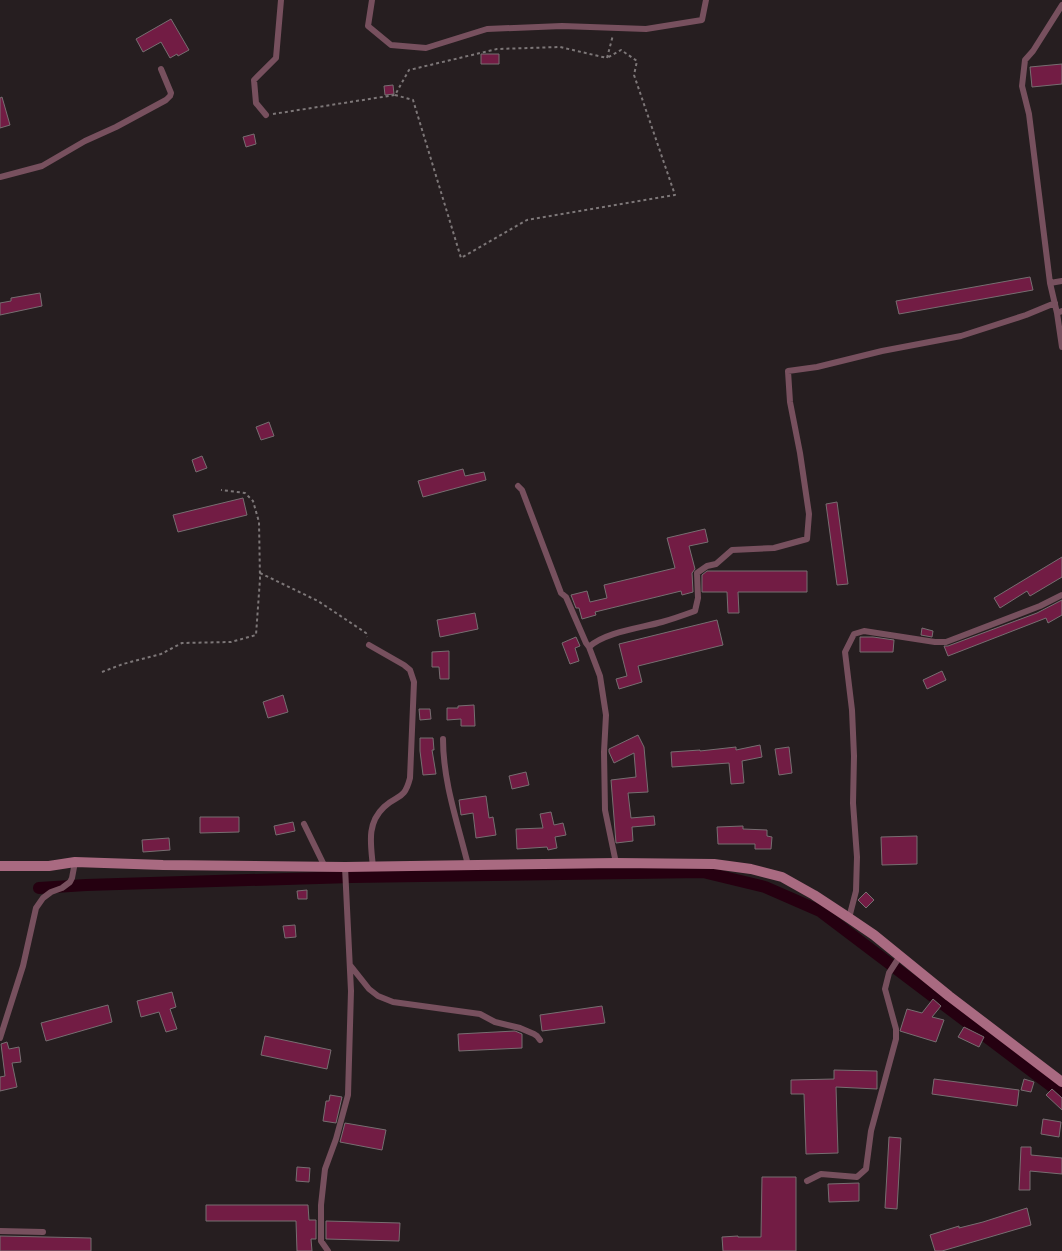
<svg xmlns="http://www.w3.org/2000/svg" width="1062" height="1251" viewBox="0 0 1062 1251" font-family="Helvetica,sans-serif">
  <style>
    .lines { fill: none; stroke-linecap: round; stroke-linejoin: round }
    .canal { stroke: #250010; stroke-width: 12 }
    .building { fill: #721c44; stroke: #776e71 }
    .path { stroke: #7d7778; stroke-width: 2; stroke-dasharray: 3 3; stroke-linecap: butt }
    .lane { stroke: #77505e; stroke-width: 6 }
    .secondary { stroke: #a96a81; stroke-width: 10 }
  </style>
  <rect width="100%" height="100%" fill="#261e20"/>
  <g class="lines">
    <!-- canal -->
    <path class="canal" d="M39,888L86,885L351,877L703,872L765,887L820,911L1062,1094"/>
  </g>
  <!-- building -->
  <path class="building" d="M171,19L189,50L178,56L177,54L170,58L161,42L143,52L136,39Z
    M481,54H499V64H481Z
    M1062,64V84L1032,87L1030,67Z
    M393,85L394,94L385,95L384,86Z
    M2,97L10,125L0,128V98Z
    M254,134L256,144L246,147L243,137Z
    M1030,277L1033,290L899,314L896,301Z
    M40,293L42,306L0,315V303L11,301V298Z
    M269,422L274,436L261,440L256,427Z
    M202,456L207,468L196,472L192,460Z
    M463,469L465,476L484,472L486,480L423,497L418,481Z
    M243,498L247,515L178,532L173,515Z
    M837,502L848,584L837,585L826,504Z
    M705,529L708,542L689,546L695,569L692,573L693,592L682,595L681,591L595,612L596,615L582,619L579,608H576L571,595L587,591L590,602L607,598L604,585L675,568L667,538Z
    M1062,557V577L1030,596L1027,591L1000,608L994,598Z
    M707,571H807V592H738L739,613H728L727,592H702V575Z
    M1062,600V615L1048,623L1046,618L948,656L944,646H948L1037,613Z
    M475,613L478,629L440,637L437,620Z
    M717,620L723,645L638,666L642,682L619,689L616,679L627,676L619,644Z
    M922,628L933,631L932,637L921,635Z
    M576,637L580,646L575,648L579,661L570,664L562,643Z
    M860,637H873L894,640L893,652H860Z
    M449,651V679H440L439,667H432V652Z
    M942,671L946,680L927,689L923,680Z
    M283,695L288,712L268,718L263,702Z
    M474,705L475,726H461V719L447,720V708H458V706Z
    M419,709H430L431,719L420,720Z
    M638,735L644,747L648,792L628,793L631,818L654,816L655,825L632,827L633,841L616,843L611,780L636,777L634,753L614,763L609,752V749Z
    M420,738H433L434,750H432L436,774L423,775L420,751Z
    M760,745L762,757L742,761L744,783L731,784L729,763L672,767L671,752L700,750V751L736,747V750Z
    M789,747L792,773L779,775L775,749Z
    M526,772L529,785L512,789L509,776Z
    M486,796L489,818L493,817L496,835L476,838L473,813L461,815L459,800Z
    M551,812L554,825L563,823L566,835L555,837L557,848L548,850L547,847L517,849L516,829L543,828L540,814Z
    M200,817H239V832L200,833Z
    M293,822L295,831L276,835L274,826Z
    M743,826V829L767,830V836L772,837L771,849H755V844H718L717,827Z
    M917,836V864L882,865L881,837Z
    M169,838L170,850L143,852L142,840Z
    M307,890V899H298L297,891Z
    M866,892L874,900L866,908L858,900Z
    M295,925L296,937L285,938L283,926Z
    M172,992L176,1007L170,1009L177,1029L166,1032L159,1012L141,1017L137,1001Z
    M933,999L941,1006L932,1017L944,1020L936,1042L900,1031L907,1009L922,1013Z
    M108,1005L112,1022L46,1041L41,1023Z
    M602,1006L605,1023L542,1031L540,1015Z
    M964,1027L984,1037L979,1047L958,1037Z
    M515,1031L522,1034V1048L459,1051L458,1034Z
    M265,1036L331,1050L327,1069L261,1055Z
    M7,1042L9,1049L19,1047L21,1062L12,1063L17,1087L0,1091V1077L5,1076L1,1044Z
    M834,1070L877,1071V1089L836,1087L838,1153L806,1154L804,1094H791V1080L834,1079Z
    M934,1079L1019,1090L1017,1106L932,1094Z
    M1024,1079L1034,1082L1031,1092L1021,1090Z
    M1052,1089L1062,1098V1110L1046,1095Z
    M330,1095L342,1097L336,1123L323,1121L326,1101H329Z
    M1043,1119L1061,1122L1059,1137L1041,1134Z
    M345,1123L386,1130L382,1150L340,1142Z
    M889,1137L901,1138L897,1209L885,1208Z
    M1021,1147H1031V1155L1062,1158V1174L1030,1171V1190H1019Z
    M297,1167L310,1168L309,1182L296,1181Z
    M762,1177H796V1251H723L722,1237L738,1236V1237H761Z
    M859,1183V1201L829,1202L828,1184Z
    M206,1205H308L309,1220H316V1239H311L312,1251H297L296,1221H206Z
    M1027,1208L1031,1225L942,1251H935L930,1235L959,1226V1228L983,1222Z
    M326,1221L400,1223L399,1241L326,1239Z
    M0,1236L91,1238V1251H0Z"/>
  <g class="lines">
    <!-- path -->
    <path class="path" d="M395,95L413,100L461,258L527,220L675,195L634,75L637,61L621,50L607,58
      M273,114L395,95L409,70L497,49L560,47L607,58L613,35
      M260,573L318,601L366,633L367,637
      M102,672L123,664L161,654L182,643L231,642L256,635L260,579L259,522L253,501L245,493L221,490"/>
    <!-- lane -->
    <path class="lane" d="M372,0L368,26L391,45L426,48L487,29L562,26L646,29L702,20L706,0
      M266,115L256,103L254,80L276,58L281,0
      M0,177L42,166L85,141L116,127L166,100L170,96L171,93L161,69
      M1050,283L1062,281
      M1062,311L1057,313L1062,347
      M1057,313L1050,283L1029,114L1022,86L1025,60L1033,51L1062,5
      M518,486L522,490L561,593L566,597L586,643L589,647
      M369,645L404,665L410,670L414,682L410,778C404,801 398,794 384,807C366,824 371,845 373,867
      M443,739C443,782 458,824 468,865
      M304,824L325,867
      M616,863L605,810L604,752L606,715L600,676L589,647C605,632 641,628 662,622C673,619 684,615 695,611L698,598L697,573L707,566L716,564L732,550L774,548L807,539L809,514L800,453L790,402L788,371L817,367L882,351L961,336L1026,315L1055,303
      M849,918L856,891L857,857L853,803L854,756L852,710L845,652L854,634L864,631L935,642H946L1040,606L1062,595
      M350,965L369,989L378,996L393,1002L480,1014L495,1022L520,1028L534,1034L537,1036L540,1040
      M0,1038L23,966L36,908L43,898L51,892L62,888L70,882L72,878L75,862
      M807,1181L821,1174L857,1177L866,1169L871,1131L896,1039V1029L885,989L889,973L900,956
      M0,1231L43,1232
      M328,1251L321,1241V1205L325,1169L336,1139L348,1095L351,991L345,867"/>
    <!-- secondary -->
    <path class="secondary" d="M0,866H49L75,862L163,865L345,867L616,863L714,864L751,869L782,877L814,895L849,918L874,935L949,996L1062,1082"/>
  </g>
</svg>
